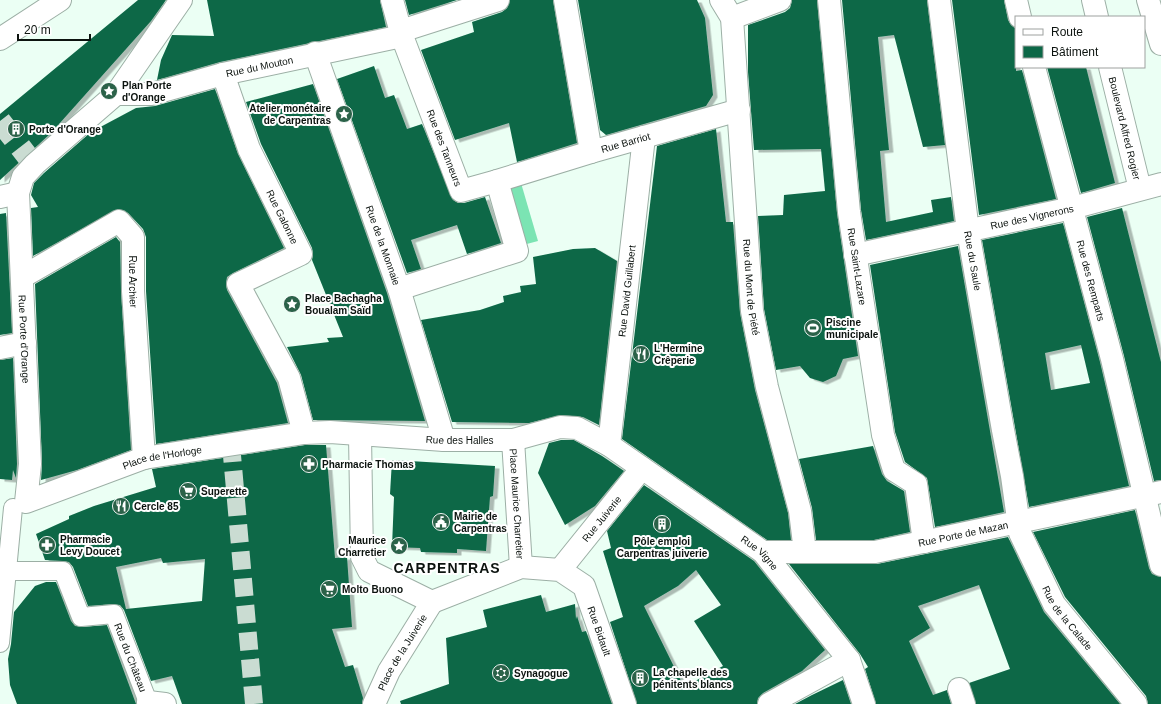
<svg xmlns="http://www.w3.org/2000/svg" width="1161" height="704" viewBox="0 0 1161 704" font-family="Helvetica,sans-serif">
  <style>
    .water { fill: #7be4b3 }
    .building { fill: #0c6847; fill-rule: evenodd; filter: url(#shadow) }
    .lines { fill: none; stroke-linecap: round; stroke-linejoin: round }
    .pedestrian-tunnel { stroke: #cadcd2; stroke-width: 18; stroke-dasharray: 18 9; stroke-linecap: butt }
    .minor-tunnel { stroke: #cadcd2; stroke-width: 22; stroke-dasharray: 22 11; stroke-linecap: butt }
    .pedestrian-casing { stroke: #9cafa5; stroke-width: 20 }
    .minor-casing { stroke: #9cafa5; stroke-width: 24 }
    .secondary-casing { stroke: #9cafa5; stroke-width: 24 }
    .pedestrian { stroke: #fff; stroke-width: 18 }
    .minor { stroke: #fff; stroke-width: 22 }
    .secondary { stroke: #fff; stroke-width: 22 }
    .labels { text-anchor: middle; stroke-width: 4; stroke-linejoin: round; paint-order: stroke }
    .street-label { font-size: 10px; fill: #0c130f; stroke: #fff }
    .poi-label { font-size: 10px; font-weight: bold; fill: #0c130f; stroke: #fff; text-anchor: start }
    .district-label { font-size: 14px; font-weight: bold; letter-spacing: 1px; fill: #0c130f; stroke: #fff }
  </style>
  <defs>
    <filter id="shadow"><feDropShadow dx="4.5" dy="2.5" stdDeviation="0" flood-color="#0004"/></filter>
  </defs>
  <rect width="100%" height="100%" fill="#ebfff4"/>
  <!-- water -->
  <path class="water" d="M521,183L538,241L523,245L507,187Z"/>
  <!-- building -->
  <path class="building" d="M138,0H166L151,21L51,133L0,180V114Z
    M207,0H380L386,27L220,62L157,80L161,60L172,35L214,36Z
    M405,0H457L409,15Z
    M510,0H553L577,143L517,162L509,123L455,140L421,50L474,32L472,22L502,12L507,8Z
    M578,0H697L705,18L713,95L706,106L606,135L600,130Z
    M792,0H817L837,213L858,356L843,359L836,376L823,382L810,378L800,366L776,370L764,309L758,216L783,215L784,195L825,191L821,149L754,150L748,72V25L785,12L790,8Z
    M842,0H927L945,145L923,147L894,35L878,37L889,150L880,151L886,222L933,212L931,200L951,197L954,221L866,240L861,210Z
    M952,0H1004L1008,20L1011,25L1016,29V71L1022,70L1056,199L979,215Z
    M374,66L385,98L394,95L407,129L422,124L453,200L458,203H464L485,197L501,243L467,254L457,225L411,240L421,269L407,273L337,79Z
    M1047,67H1086L1115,183L1081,193Z
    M313,84L387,293L425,421L313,420L301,375L287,347L329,342L327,338L343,337L312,260L313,254L312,248L261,144L246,102Z
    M215,89L238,154L284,248L233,273L227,277L226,284L227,290L277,383L288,423L156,444L146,291V237L143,229L128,213L118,209L33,256L31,208L38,207L31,195L34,183L44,173L91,132L136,108L155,106Z
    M716,129L726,222H733L740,313L755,390L788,513L791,540H767L622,439L657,146Z
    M1122,208L1161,362V480L1154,481L1124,356L1087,217Z
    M6,213L12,333L0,335V214Z
    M1063,223L1100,362L1129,486L1029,507L982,240ZM1081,345L1090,383L1051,390L1045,353Z
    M116,237L120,242L121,292L131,450L77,470L41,480L42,463L35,284Z
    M958,246L1004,512L935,527L927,478L905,462L895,432L870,265Z
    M595,248L617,261L599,425L583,417L561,415L529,423L452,422L421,320L480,310L504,302L503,296L521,292L520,286L536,284L533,257L573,249Z
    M13,358L17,464L16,478L13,470L12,480L0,479V360Z
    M561,440H574L602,456L624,471L595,506L565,525L538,473L549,443Z
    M305,445H326L335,558L347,557L352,627L332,629L345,667L353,665L363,698L362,704H182L172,676L151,681L124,610L120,605L113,604L88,606L73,567L69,562L63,561L45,560L36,534L69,519V516L94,506L156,487L152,469ZM161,558L163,563L205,559L202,601L126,609L116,567Z
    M873,446L882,474L887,481L904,491L910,532L874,540H816L812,508L799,459Z
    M392,460L495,466L493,496L490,497L486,551L457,549V553L421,552L420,548L392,547L394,497L390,494Z
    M644,485L754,561L825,650L802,671L763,693L758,698L757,704H637L610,622L623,617L603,551L611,548L607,531ZM696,570L721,605L694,621L723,666L684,687L644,606L678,586Z
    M1135,510L1149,568L1152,574L1161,577V704H1148L1146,696L1065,597L1033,532Z
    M1008,537L1044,612L1120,704H976L969,683L1010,669L979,585L918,606L930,628L909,641L933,695L947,690L951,704H876L865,669L868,667L860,654L789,564H877Z
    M46,582H56L71,621L75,626L82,627L107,625L136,704H17L10,685L8,659L11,644L14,612L35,586Z
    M541,595L546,612L575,604L576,619L577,616L582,632L586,631L612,704H401L400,701L449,684L446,638L487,627L483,610Z
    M843,680L851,704H795L812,695Z"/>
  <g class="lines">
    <!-- pedestrian-tunnel -->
    <path class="pedestrian-tunnel" d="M231,444L254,704"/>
    <!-- minor-tunnel -->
    <path class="minor-tunnel" d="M0,121L28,157"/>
    <!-- pedestrian casing -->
    <g class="pedestrian-casing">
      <g id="pedestrian">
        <path id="s1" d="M7,571H63L81,617L114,614L148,702"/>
        <path d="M0,643L13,508"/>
      </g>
    </g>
    <!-- minor casing -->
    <g class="minor-casing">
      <g id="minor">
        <path id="s2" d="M181,0L116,94L35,164L23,177L18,193L30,464L26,502L144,458L304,433L330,432L444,440H513L560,427L577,428L609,445L763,552L849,660L864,704"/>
        <path id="s3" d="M392,0L402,36L461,191L497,181L517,251L399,289"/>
        <path id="s4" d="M565,0L591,152L739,110"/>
        <path id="s5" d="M721,0L732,18L752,311L767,387L800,511L805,552"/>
        <path id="s6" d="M829,0L849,212L883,435L894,470L916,484L924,542"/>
        <path id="s7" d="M939,0L968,231L1003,430L1012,476L1020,533L1054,604L1136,704"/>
        <path d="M1016,0L1020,17"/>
        <path d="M1093,0L1097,17"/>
        <path d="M732,18L780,0"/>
        <path d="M401,31L498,0"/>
        <path id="s8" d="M315,53L399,289L444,440"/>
        <path id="s9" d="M1034,67L1112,359L1161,565"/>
        <path id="s10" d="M1110,67L1140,189"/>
        <path id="s11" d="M223,74L249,149L301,254L238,284L289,378L304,433"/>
        <path id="s12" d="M116,94H152L223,74L402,36"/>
        <path d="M497,181L591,152"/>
        <path d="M0,197L18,193"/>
        <path id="s13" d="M855,255L1072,208L1161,184"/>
        <path id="s14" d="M22,277L119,221L133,237V291L144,458"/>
        <path d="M0,348L25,343"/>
        <path id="s15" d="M360,435L362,557L369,571L432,602L521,567L560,570L584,586L625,704"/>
        <path id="s16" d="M513,440L521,567"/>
        <path id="s17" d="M609,445L644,137"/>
        <path id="s18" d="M763,552H875L1161,492"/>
        <path id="s19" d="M560,570L642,468"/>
        <path d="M959,689L964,704"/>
        <path d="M148,702L165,704"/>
        <path id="s20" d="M374,704L389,671L432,602"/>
        <path d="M769,704L849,660"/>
      </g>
    </g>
    <!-- secondary casing -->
    <g class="secondary-casing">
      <path id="secondary" d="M1148,0L1161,44
        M0,39L60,0"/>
    </g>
    <!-- pedestrian -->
    <use href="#pedestrian" class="pedestrian"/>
    <!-- minor -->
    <use href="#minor" class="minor"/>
    <!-- secondary -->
    <use href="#secondary" class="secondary"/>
  </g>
  <!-- icons -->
  <defs>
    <g id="sight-disc" transform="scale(0.9)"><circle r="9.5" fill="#2b6249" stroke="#fff"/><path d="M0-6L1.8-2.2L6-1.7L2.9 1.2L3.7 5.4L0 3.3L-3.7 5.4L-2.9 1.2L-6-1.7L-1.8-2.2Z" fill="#fff"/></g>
    <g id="building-disc" transform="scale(0.9)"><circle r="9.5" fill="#2b6249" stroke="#fff"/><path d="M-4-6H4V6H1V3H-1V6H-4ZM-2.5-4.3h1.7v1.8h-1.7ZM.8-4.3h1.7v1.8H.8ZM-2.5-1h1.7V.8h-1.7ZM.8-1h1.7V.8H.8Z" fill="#fff"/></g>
    <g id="stadium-disc" transform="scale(0.9)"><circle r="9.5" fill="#2b6249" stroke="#fff"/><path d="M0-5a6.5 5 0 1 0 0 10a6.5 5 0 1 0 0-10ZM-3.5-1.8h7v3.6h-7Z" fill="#fff"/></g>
    <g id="restaurant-disc" transform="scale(0.9)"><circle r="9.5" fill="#2b6249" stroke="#fff"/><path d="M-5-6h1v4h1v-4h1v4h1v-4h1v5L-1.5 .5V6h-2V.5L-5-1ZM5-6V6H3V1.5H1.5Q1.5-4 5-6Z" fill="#fff"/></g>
    <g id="pharmacy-disc" transform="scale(0.9)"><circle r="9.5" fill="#2b6249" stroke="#fff"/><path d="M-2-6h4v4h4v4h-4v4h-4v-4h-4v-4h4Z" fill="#fff"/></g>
    <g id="supermarket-disc" transform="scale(0.9)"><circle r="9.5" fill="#2b6249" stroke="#fff"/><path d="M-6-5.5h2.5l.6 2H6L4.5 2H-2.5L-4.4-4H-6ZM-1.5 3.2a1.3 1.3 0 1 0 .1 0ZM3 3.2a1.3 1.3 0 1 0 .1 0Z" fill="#fff"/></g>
    <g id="civic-disc" transform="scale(0.9)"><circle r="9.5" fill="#2b6249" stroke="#fff"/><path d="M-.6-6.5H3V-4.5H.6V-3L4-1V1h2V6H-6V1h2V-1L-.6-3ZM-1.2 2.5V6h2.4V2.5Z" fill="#fff"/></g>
    <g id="synagogue-disc" transform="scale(0.9)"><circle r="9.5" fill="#2b6249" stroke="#fff"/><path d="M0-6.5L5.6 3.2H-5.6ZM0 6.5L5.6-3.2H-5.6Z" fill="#fff"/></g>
  </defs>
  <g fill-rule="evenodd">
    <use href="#sight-disc" x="109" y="91"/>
    <use href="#sight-disc" x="344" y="114"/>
    <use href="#building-disc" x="16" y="129"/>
    <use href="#sight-disc" x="292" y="304"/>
    <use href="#stadium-disc" x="813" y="328"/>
    <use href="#restaurant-disc" x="641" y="354"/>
    <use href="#pharmacy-disc" x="309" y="464"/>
    <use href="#supermarket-disc" x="188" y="491"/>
    <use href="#restaurant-disc" x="121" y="506"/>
    <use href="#civic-disc" x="441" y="522"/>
    <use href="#building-disc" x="662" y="524"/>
    <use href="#pharmacy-disc" x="47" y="545"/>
    <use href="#sight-disc" x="399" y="546"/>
    <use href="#supermarket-disc" x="329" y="589"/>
    <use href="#synagogue-disc" x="501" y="673"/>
    <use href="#building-disc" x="640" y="678"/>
  </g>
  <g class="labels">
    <!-- street labels -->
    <g class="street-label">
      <text dy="4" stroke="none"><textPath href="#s12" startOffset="147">Rue du Mouton</textPath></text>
      <text dy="4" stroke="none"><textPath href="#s10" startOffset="63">Boulevard Alfred Rogier</textPath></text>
      <text dy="4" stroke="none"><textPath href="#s4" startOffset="190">Rue Barriot</textPath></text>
      <text dy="4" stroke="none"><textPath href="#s3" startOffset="157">Rue des Tanneurs</textPath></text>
      <text dy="4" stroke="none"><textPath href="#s13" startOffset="181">Rue des Vignerons</textPath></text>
      <text dy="4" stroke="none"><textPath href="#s11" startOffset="155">Rue Galonne</textPath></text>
      <text dy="4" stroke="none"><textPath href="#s8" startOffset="204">Rue de la Monnaie</textPath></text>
      <text dy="4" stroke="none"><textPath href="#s7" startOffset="263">Rue du Saule</textPath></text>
      <text dy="4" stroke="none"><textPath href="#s6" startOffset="268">Rue Saint-Lazare</textPath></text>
      <text dy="4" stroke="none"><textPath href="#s9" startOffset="221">Rue des Remparts</textPath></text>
      <text dy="4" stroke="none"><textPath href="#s14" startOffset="178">Rue Archier</textPath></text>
      <text dy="4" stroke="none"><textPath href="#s5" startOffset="291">Rue du Mont de Piété</textPath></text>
      <text dy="4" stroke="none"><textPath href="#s17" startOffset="155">Rue David Guillabert</textPath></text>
      <text dy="4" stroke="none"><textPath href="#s2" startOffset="402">Rue Porte d'Orange</textPath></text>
      <text dy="4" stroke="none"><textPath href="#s2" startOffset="1009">Rue des Halles</textPath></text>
      <text dy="4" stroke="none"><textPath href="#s2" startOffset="709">Place de l'Horloge</textPath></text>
      <text dy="4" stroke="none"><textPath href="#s16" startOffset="64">Place Maurice Charretier</textPath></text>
      <text dy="4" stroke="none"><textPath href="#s19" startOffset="66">Rue Juiverie</textPath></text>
      <text dy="4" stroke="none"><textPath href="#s18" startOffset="202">Rue Porte de Mazan</textPath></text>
      <text dy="4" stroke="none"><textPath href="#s2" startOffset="1350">Rue Vigne</textPath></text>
      <text dy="4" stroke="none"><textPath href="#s7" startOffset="637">Rue de la Calade</textPath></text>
      <text dy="4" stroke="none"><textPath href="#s15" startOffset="419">Rue Bidault</textPath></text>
      <text dy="4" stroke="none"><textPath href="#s20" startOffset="59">Place de la Juiverie</textPath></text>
      <text dy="4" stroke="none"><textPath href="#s1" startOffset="185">Rue du Château</textPath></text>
    </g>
    <!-- poi labels -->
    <g class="poi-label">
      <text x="122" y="89">Plan Porte<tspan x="122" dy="12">d'Orange</tspan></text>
      <text x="331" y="112" text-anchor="end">Atelier monétaire<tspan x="331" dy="12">de Carpentras</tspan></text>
      <text x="29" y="133">Porte d'Orange</text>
      <text x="305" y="302">Place Bachagha<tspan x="305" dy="12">Boualam Saïd</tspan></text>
      <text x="826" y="326">Piscine<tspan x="826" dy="12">municipale</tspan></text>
      <text x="654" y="352">L'Hermine<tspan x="654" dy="12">Crêperie</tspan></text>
      <text x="322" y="468">Pharmacie Thomas</text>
      <text x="201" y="495">Superette</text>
      <text x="134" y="510">Cercle 85</text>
      <text x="454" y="520">Mairie de<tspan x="454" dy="12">Carpentras</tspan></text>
      <text x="60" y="543">Pharmacie<tspan x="60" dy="12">Levy Doucet</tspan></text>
      <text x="386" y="544" text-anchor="end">Maurice<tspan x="386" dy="12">Charretier</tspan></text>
      <text x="662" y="545" text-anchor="middle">Pôle emploi<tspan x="662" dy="12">Carpentras juiverie</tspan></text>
      <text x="342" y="593">Molto Buono</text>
      <text x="653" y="676">La chapelle des<tspan x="653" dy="12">pénitents blancs</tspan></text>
      <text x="514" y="677">Synagogue</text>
    </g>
    <!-- district labels -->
    <g class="district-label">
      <text x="447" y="573">CARPENTRAS</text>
    </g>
  </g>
  <!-- legend -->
  <rect x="1015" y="16" width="130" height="52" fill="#ffffff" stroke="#9ea19f"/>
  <rect x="1023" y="29" width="20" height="6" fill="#ffffff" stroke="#9ea19f"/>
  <text x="1051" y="36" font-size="12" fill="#0c130f">Route</text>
  <rect x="1023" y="46" width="20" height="12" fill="#0c6847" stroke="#9ea19f"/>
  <text x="1051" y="56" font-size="12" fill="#0c130f">Bâtiment</text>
  <!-- scale -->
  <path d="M18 34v6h72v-6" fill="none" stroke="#0c130f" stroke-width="2"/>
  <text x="24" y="34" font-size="12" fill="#0c130f" stroke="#ffffff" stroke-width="3" paint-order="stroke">20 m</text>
</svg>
